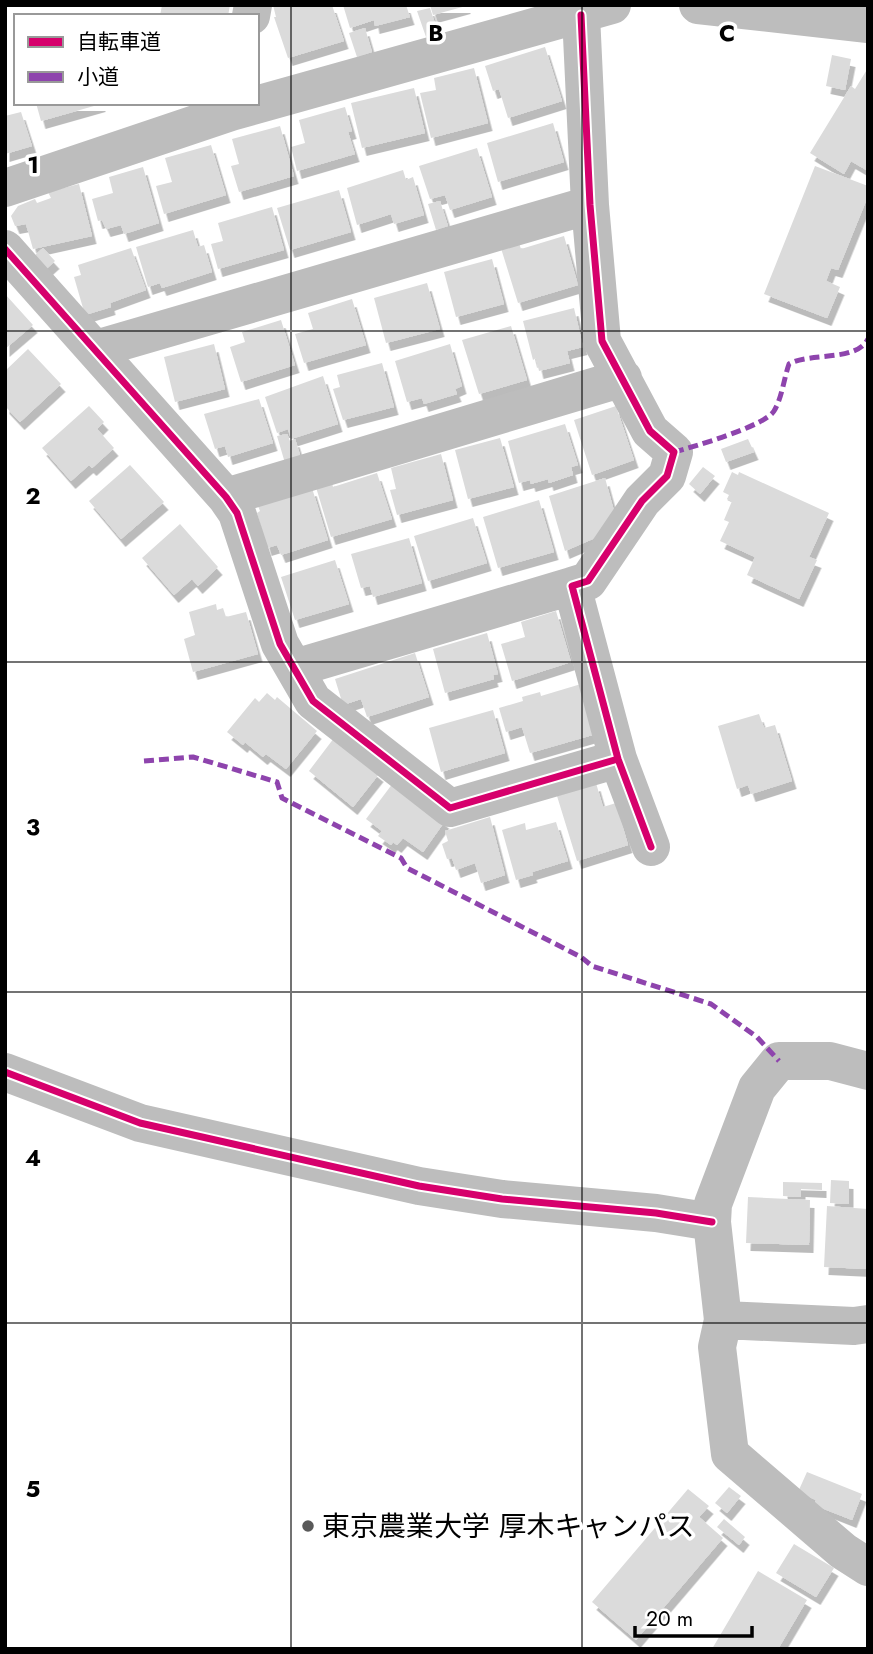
<svg xmlns="http://www.w3.org/2000/svg" width="873" height="1654" viewBox="0 0 873 1654" font-family="Jost,'Noto Sans JP',sans-serif">
  <style>
    .building { fill: #dbdbdb; filter: url(#shadow) }
    .lines { fill: none; stroke-linecap: round; stroke-linejoin: round }
    .street { stroke: #bdbdbd; stroke-width: 38 }
    .quiet { stroke: #8e44ad; stroke-width: 5; stroke-dasharray: 10 5; stroke-linecap: butt }
    .cycleway-casing { stroke: #fff; stroke-width: 11 }
    .cycleway { stroke: #d6006c; stroke-width: 7 }
    .grid { fill: none; stroke: #000; stroke-width: 2; stroke-opacity: 0.55 }
    .poi-dot { fill: #595959; stroke: #fff; stroke-width: 2.5 }
    .labels { text-anchor: middle; stroke-width: 7; stroke-linejoin: round; paint-order: stroke }
    .poi-label { font-size: 28px; fill: #000; stroke: #fff; text-anchor: start }
    .grid-label { font-size: 23px; text-anchor: middle; font-weight: bold; fill: #000; stroke: #fff; stroke-width: 7; stroke-linejoin: round; paint-order: stroke }
  </style>
  <defs>
    <filter id="shadow"><feDropShadow dx="4.5" dy="8" stdDeviation="0" flood-color="#0004"/></filter>
  </defs>
  <rect width="100%" height="100%" fill="#fff"/>
  <!-- building -->
  <path class="building" d="M162,5H230L228,16L205,14V16H160Z
    M273,5H332L344,41L288,58L274,17H276Z
    M343,5H406L410,17L375,26L374,20L350,28Z
    M430,5H466V6L433,15Z
    M430,8L438,33L426,37L417,11Z
    M365,28L372,52L357,57L349,33Z
    M545,47L562,101L508,118L499,89L493,91L485,66Z
    M832,55L851,59L845,90L826,86Z
    M474,68L488,123L431,138L420,93L436,90L434,78Z
    M868,68V171L851,161L844,174L810,153L851,86L855,89Z
    M414,88L425,133L362,148L351,103Z
    M36,103H101V104L41,121Z
    M345,107L352,131L348,132L355,154L297,171L291,147L305,143L299,120Z
    M21,112L32,146L5,154V116Z
    M553,123L564,162L498,182L487,143Z
    M280,126L294,176L239,192L231,166L239,164L232,139Z
    M211,145L226,195L164,214L156,186L172,182L165,158Z
    M477,148L492,197L450,210L445,195L430,199L419,166Z
    M815,166L868,186V196L838,270L831,268L826,281L840,287L827,318L764,294Z
    M143,167L159,223L124,234L121,225L106,229L102,220L98,221L92,199L113,193L109,177Z
    M403,170L406,180L413,177L424,215L394,224L391,214L357,225L347,188Z
    M79,184L92,236L33,249L26,224L15,226L11,216L18,206L35,199L37,203L51,198L48,192Z
    M339,190L351,232L290,250L277,208Z
    M440,201L448,226L436,230L428,204Z
    M272,207L284,250L218,269L211,244L223,241L218,223Z
    M193,230L198,247L204,245L212,272L162,288L160,283L148,287L136,247Z
    M564,236L578,285L518,303L500,245L518,240L521,249Z
    M43,248L55,261L45,270L33,257Z
    M131,248L146,290L110,303L111,307L85,315L74,277L81,275L78,265Z
    M492,259L504,304L456,317L444,272Z
    M427,283L440,329L386,343L374,298Z
    M5,294L33,325L5,349Z
    M352,299L366,345L304,363L295,334L313,329L308,313Z
    M574,308L583,347L567,351L570,363L539,371L536,358L533,360L523,321Z
    M281,320L295,365L241,382L230,347L245,342L242,332Z
    M511,326L527,380L479,394L462,340Z
    M214,344L225,389L175,402L164,357Z
    M450,344L462,386L455,389L457,394L424,404L422,398L407,402L395,361Z
    M28,349L61,384L20,422L5,406V371Z
    M382,363L394,407L343,420L333,389L340,387L337,375Z
    M323,376L338,424L291,439L288,429L277,433L265,397Z
    M259,399L273,443L228,457L225,446L215,449L204,414Z
    M89,406L104,422L97,429L114,448L92,468L89,465L71,481L42,448Z
    M616,406L634,460L592,475L574,420Z
    M565,424L578,465L571,467L573,475L549,483L548,479L531,484L530,480L519,483L508,441Z
    M287,434L290,441L295,439L301,458L285,463L277,436Z
    M500,438L514,487L468,499L455,450Z
    M748,439L754,452L726,462L721,449Z
    M441,454L453,500L397,515L390,490L396,489L391,468Z
    M130,465L164,502L121,539L89,501Z
    M703,467L715,476L700,494L689,484Z
    M732,472L738,475L739,472L829,513L809,557L817,560L799,599L747,575L755,557L720,541L729,522L724,520L732,501L727,499L729,495L723,492Z
    M377,473L392,519L331,537L315,484L331,478L333,487Z
    M605,478L614,511L595,538L565,551L549,496Z
    M312,488L328,540L281,555L277,545L267,548L257,513L260,511L258,506Z
    M539,500L554,552L498,568L483,517Z
    M473,518L487,563L428,581L414,536Z
    M180,524L218,567L198,586L192,579L174,595L142,558Z
    M409,538L422,583L373,597L370,586L361,588L351,554Z
    M335,560L349,604L295,620L281,577Z
    M216,604L217,610L223,608L226,617L246,612L258,654L193,672L184,639L195,635L189,612Z
    M556,611L571,662L512,681L501,644L525,637L521,622Z
    M487,633L498,674L493,675L494,679L445,693L433,649Z
    M415,653L429,697L367,717L361,699L343,705L335,679Z
    M581,684L596,734L530,753L522,727L506,732L499,708L523,701L522,697L540,692L541,696Z
    M267,693L275,700L277,697L317,731L286,769L266,754L263,757L245,742L243,745L227,732L255,698L259,702Z
    M493,710L505,753L441,772L429,728Z
    M759,714L764,728L775,725L792,781L751,794L748,785L737,789L718,726Z
    M334,738L379,774L353,807L309,771Z
    M393,783L445,821L423,852L403,838L397,845L393,842L391,845L378,836L382,831L366,819Z
    M596,783L603,807L616,803L628,845L577,861L557,796Z
    M490,817L505,875L481,883L475,863L456,870L452,858L447,859L442,844L448,841L445,831Z
    M556,822L568,861L532,872L533,875L516,880L502,830L525,823L526,830Z
    M831,1180L849,1181V1204L830,1203Z
    M783,1182L822,1183V1190L801,1189V1197L783,1196Z
    M748,1197L810,1200L809,1245L746,1243Z
    M827,1206L868,1209L867,1269L824,1267Z
    M807,1472L862,1494L852,1520L814,1505L816,1500L798,1492Z
    M729,1487L741,1496L727,1513L715,1503Z
    M688,1489L709,1506L699,1517L723,1538L636,1640L592,1602Z
    M724,1519L745,1537L739,1545L717,1527Z
    M794,1544L834,1568L816,1597L776,1573Z
    M758,1571L807,1600L778,1649H712Z"/>
  <g class="lines">
    <!-- street -->
    <path class="street" d="M698,5L868,24
      M581,15L590,205L602,341L650,431L674,452L667,476L642,501L588,581L572,586L618,759L651,847
      M251,16L253,5
      M5,188L231,112L612,5
      M5,249L226,497L237,513L280,644L313,701L450,808L618,759
      M96,349L590,205
      M226,497L623,378
      M295,668L572,586
      M868,1071L830,1061H779L757,1088L713,1204L712,1222L723,1320L717,1347L730,1454L843,1551L868,1567
      M5,1072L140,1123L419,1186L502,1199L656,1213L712,1222
      M723,1320L854,1326L868,1324"/>
    <!-- quiet -->
    <path class="quiet" d="M674,452C693,447 765,426 774,411C782,398 784,378 789,364C811,352 856,362 868,339
      M144,761L193,757L277,782L282,798L401,858L407,868L581,957L592,966L711,1004L757,1037L779,1061"/>
    <!-- cycleway casing -->
    <g class="cycleway-casing">
      <path id="cycleway" d="M581,15L590,205L602,341L650,431L674,452L667,476L642,501L588,581L572,586L618,759L651,847
        M5,249L226,497L237,513L280,644L313,701L450,808L618,759
        M5,1072L140,1123L419,1186L502,1199L656,1213L712,1222"/>
    </g>
    <!-- cycleway -->
    <use href="#cycleway" class="cycleway"/>
  </g>
  <!-- grid -->
  <path class="grid" d="M291,5V1649M582,5V1649M5,331H868M5,662H868M5,992H868M5,1323H868"/>
  <!-- markers -->
  <circle class="poi-dot" cx="308" cy="1526" r="7"/>
  <g class="labels">
    <!-- poi labels -->
    <g class="poi-label">
      <text x="322" y="1536">東京農業大学 厚木キャンパス</text>
    </g>
  </g>
  <g class="grid-label">
    <text x="436" y="41">B</text>
    <text x="727" y="41">C</text>
    <text x="33" y="173">1</text>
    <text x="33" y="504">2</text>
    <text x="33" y="835">3</text>
    <text x="33" y="1166">4</text>
    <text x="33" y="1497">5</text>
  </g>
  <!-- border -->
  <rect width="873" height="1654" fill="none" stroke="#000000" stroke-width="14"/>
  <!-- legend -->
  <rect x="14" y="14" width="245" height="91" fill="#ffffff" stroke="#999999" stroke-width="2"/>
  <rect x="28" y="37" width="35" height="10" fill="#d6006c" stroke="#999999" stroke-width="2"/>
  <text x="77" y="49" font-size="21" fill="#000000">自転車道</text>
  <rect x="28" y="72" width="35" height="10" fill="#8e44ad" stroke="#999999" stroke-width="2"/>
  <text x="77" y="84" font-size="21" fill="#000000">小道</text>
  <!-- scale -->
  <path d="M635 1626v10h117v-10" fill="none" stroke="#000000" stroke-width="3.5"/>
  <text x="646" y="1626" font-size="21" fill="#000000" stroke="#ffffff" stroke-width="5" paint-order="stroke">20 m</text>
</svg>
